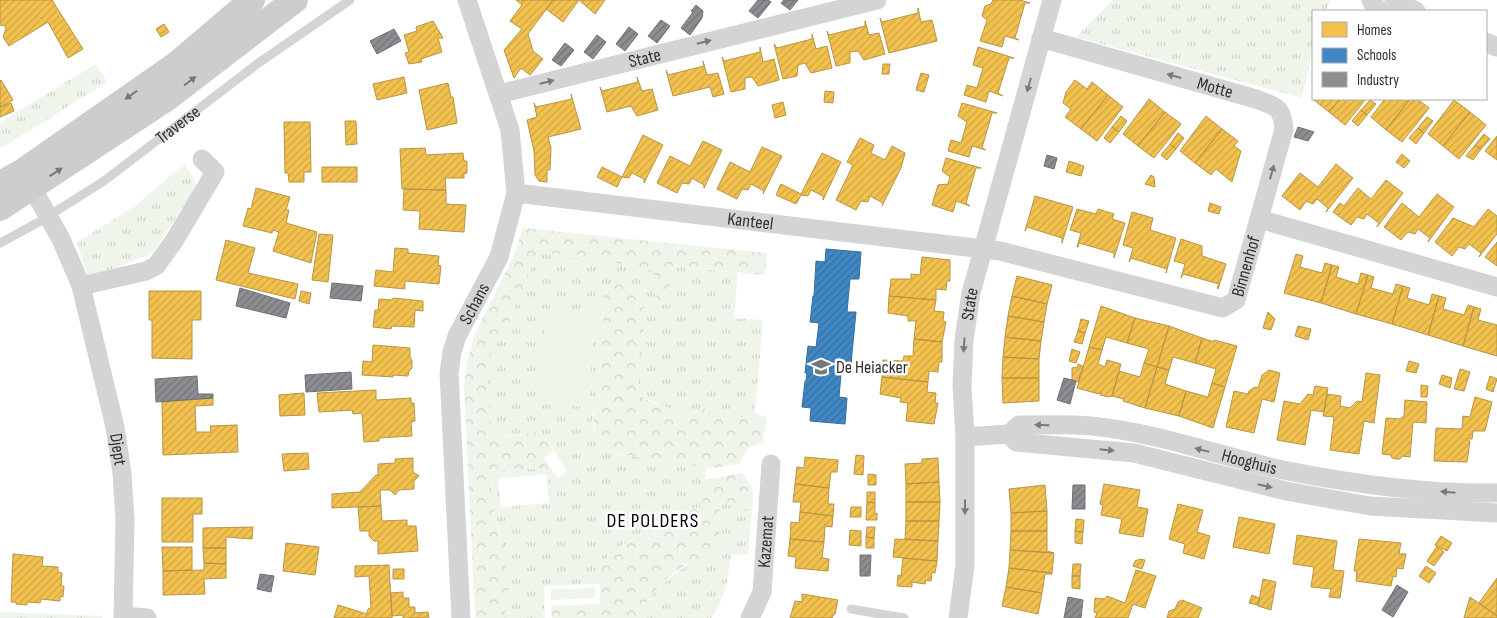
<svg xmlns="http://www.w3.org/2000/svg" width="1497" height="618" viewBox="0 0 1497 618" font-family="'Sofia Sans Condensed',sans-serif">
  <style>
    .grass { fill: url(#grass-tufts); fill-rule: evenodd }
    .forest { fill: url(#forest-crowns) }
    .garden { fill: #f0f5ec }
    .homes { fill: url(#homes-hatch); stroke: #b89545 }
    .schools { fill: url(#schools-hatch); stroke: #3a6d98 }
    .industry { fill: url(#industry-hatch); stroke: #717174 }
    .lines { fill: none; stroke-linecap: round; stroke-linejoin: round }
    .lane { stroke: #d4d4d4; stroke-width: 9 }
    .street { stroke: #d4d4d4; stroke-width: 19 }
    .secondary { stroke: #cdcdcd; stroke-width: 26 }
    .oneway { fill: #797979 }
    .oneway2 { fill: #767676 }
    .labels { text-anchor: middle; stroke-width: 5; stroke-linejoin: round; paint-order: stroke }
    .street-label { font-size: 18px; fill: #2f2f2f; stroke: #fff }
    .poi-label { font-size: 18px; fill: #2f2f2f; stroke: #fff; text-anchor: start }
    .quarter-label { font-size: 20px; letter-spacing: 1px; fill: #000; stroke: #fff }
  </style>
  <defs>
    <pattern id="grass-tufts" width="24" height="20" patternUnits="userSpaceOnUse" patternTransform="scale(1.25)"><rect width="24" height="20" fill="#f0f5ec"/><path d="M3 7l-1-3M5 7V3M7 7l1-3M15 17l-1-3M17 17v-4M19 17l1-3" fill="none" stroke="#ced2cb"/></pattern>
    <pattern id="forest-crowns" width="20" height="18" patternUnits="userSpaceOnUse" patternTransform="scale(1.25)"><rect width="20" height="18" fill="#f0f5ec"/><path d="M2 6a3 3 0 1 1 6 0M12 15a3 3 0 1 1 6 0" fill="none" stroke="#ced2cb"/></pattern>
    <pattern id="homes-hatch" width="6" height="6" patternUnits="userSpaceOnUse" patternTransform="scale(1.25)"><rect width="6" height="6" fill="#f2c14e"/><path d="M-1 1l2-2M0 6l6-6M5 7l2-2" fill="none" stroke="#d0a644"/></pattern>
    <pattern id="schools-hatch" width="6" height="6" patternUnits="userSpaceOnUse" patternTransform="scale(1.25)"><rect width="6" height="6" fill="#3f88c5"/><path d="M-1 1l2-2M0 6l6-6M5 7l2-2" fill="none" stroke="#3570a0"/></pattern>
    <pattern id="industry-hatch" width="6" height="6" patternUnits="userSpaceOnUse" patternTransform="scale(1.25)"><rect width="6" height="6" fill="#8d8d92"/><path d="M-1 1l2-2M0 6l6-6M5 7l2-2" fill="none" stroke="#747478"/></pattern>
  </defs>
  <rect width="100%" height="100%" fill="#fff"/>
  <!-- grass -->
  <path class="grass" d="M1113,0H1330L1326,11H1313V46L1302,98L1076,37Z
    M96,64L107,82L0,149V122Z
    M184,164L193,177L196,187L152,254L88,278L77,242L134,207Z
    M541,252C579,260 618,261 654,271V292L667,305L672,266L738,273L734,318L763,320L755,413C734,422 722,418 703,408L687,416L647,399L638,394L602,306L603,321L597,408L593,415V430L618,455L646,457L702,467L706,469L702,506L665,522L645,542L600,568V584L544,586L545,618H503C513,598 506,577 504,557C504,553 504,549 503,545C496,522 488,496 494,473L506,469H551L558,478L567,471L546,437L525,433L496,439L492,437L486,372L490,356L500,333L510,321L516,303L522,297L527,279L536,256ZM546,474L549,503L501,507L498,479Z
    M726,501L746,511L752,512L748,555L731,554C728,578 726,599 711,618H640L642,609L654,590L693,560L712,553L718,537L720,505L721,503Z
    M0,612L103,616L102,618H0Z"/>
  <!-- forest -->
  <path class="forest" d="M523,228L767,253L765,275L672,266L668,305L657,300L654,292V271C617,261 579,260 541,252L536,256L527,279L522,297L516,303L510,321L500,333L490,356L486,372L492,437L496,439L536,432L546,437L554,452L544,458L551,469H506L494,473L491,484L495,516L499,535L504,546L509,585V603L503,618H475L464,384L468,359L475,333L514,256Z
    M619,282C627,283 635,283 640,290C651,303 639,374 638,394L647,400L687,416L703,408C722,418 734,422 755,413L766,417L763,443C750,444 744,451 740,464L706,469L702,467L604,452C596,436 589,424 597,407L603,321L602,306L605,292L611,286Z
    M742,473L753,489L752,512L746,511L726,501L721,503C718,516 721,535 717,546C713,557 699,556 691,561C669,575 648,592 640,618H552L551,606L600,604V568L607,557L619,546L634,539L645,542L665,522L702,506L704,480Z"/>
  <!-- garden -->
  <path class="garden" d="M546,309L596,313L588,407L538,403Z
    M595,588V598L551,600V589Z"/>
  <!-- homes -->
  <path class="homes" d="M0,0H52L83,49L68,58L48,22L9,46L3,37L6,28L5,26L0,25Z
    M516,0H553L528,34L533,51L543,59L530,75L521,68L514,78L504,50L522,29L510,21L522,5Z
    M553,0H579L563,22L546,9Z
    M579,0H605L595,14Z
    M993,0H1020L1030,3H1025L1015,38L1019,40L1005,36L1002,47L980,41L987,20L982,16L985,6L991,4Z
    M918,8L921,22L932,20L937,41L889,53L880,18L882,22L918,13Z
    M433,21L443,38H438L442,52L421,59L422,62L409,64L405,53L409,52L404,35L417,31L416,27Z
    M865,21L869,35L879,33L885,54L864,60L858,51L850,52V63L836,66L827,31L829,35L865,26Z
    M164,24L169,32L161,37L156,29Z
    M812,34L816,49L827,46L832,68L811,73L805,63L798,65L797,76L783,79L774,44L777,48L812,39Z
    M760,47L763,62L774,59L779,80L758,86L752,77L745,78V89L731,92L722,57L724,61L760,52Z
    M978,47L1014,58H1009L998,93L1003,96L989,91L986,102L964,95L967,85L977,88L983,68L973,65Z
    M703,61L707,75L718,73L724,94L713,97L710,87L673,96L666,70L668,75L704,66Z
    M883,64H890L889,74H882Z
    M921,73L929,75L924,92L916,90Z
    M404,77L407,93L377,100L373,84Z
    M637,77L642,91L652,89L658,110L637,116L631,106L607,112L600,87L602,91L638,82Z
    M1,80L13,100L0,107V81Z
    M1075,80L1087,89L1092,82L1108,95L1081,129L1065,117L1071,109L1063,103L1066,92Z
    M448,83L451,97H453L457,123L427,130L419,90Z
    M825,91L834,92L833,103L824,102Z
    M571,94L581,129L548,137L551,148L550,170H547V182L539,181L535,175L534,151L527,120L537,117L534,103L536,107L572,99Z
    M1108,95L1123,107L1097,141L1081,129Z
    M1149,99L1165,112L1138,146L1123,134Z
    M1314,99H1340L1329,112L1314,100Z
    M1340,99H1366L1345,125L1329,112Z
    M1385,99H1410L1386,130L1371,117Z
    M1410,99H1417L1429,108L1402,142L1386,130Z
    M1370,100L1376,104L1367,115L1361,110Z
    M1454,100L1470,112L1443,146L1428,134Z
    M783,102L786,115L775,118L772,105Z
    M11,103L14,111L0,117V107Z
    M962,103L997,113H992L982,148L986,150L972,146L969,157L948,151L951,140L961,143L967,122L958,116Z
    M1361,110L1367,115L1358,126L1352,121Z
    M1165,112L1181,124L1154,158L1138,146Z
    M1470,112L1486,125L1459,159L1443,146Z
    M1121,116L1127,121L1119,132L1112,127Z
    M1206,116L1222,129L1195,163L1180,151Z
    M1427,117L1433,121L1424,133L1418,128Z
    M345,121H356L357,144L346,145Z
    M284,122H310L311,172H304V182H289L288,173H285Z
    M1112,127L1119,132L1110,143L1104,138Z
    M1418,128L1424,133L1416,144L1409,138Z
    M1222,129L1238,141L1234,146L1241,151L1232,182L1216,169L1211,175L1195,163Z
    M1178,133L1184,138L1176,149L1170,144Z
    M1484,134L1490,139L1481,149L1475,145Z
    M643,135L663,145L644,183V179L632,173L629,178L622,177L617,187L597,177L602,167L622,177Z
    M1497,136V160L1485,151Z
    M860,138L874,145L871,153L885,160L892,146L905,153L901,168L882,206L883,203L870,196L868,202L861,201L856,210L836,200L853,165L847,162Z
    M703,141L722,150L704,188V185L692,178L689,184L682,183L677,193L657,183L670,156L690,166Z
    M1170,144L1176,149L1167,160L1161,155Z
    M1475,145L1481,149L1473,160L1466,156Z
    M762,147L782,156L763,194L764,191L751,184L748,190L742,189L737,199L717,189L730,162L750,172Z
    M425,148L426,155L463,153L464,161H467V173L464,174V178H445L446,190L402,189L400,149Z
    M822,153L841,162L823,200V196L811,190L808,196L801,195L796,204L776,195L781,184L801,194Z
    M1402,154L1410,161L1404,168L1396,162Z
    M946,158L981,168H976L966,203L970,206L956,201L953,212L932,205L938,185L948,184L950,177L942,171Z
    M1069,161L1084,166L1081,176L1066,172Z
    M1336,164L1353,178L1326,212L1328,208L1317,199L1313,204L1306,201L1300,210L1282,196L1300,173L1318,187Z
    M322,167H357V182H322Z
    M1151,175L1154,177L1155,187L1145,184Z
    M1386,180L1403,193L1377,227L1379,223L1367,214L1364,219L1357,217L1351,225L1333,212L1340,203L1344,206L1358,188L1371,199Z
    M256,188L290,197L286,210H289L286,223L317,232L311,263L273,251L279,232L273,230L272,233L243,226L248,208L251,209Z
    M404,189L446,190V204L466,205L464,232L419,229L420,211L403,210Z
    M1437,194L1454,207L1428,242L1430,238L1418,229L1415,234L1408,232L1401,240L1384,227L1402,203L1419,217Z
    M1035,196L1073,207L1062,243V238L1027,227L1025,231Z
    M1210,203L1221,207L1219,214L1208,211Z
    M1077,209L1096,214L1098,209L1114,214L1112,219L1125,223L1114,258V253L1079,243L1078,247H1077L1081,233L1070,230Z
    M1488,209L1497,216V234L1479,257L1481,253L1469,244L1465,249L1459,247L1452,256L1435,242L1453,218L1474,227Z
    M1132,212L1153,218L1150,230L1176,238L1166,273L1167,269L1131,258L1129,262L1133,248L1123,245Z
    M319,234L333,235L328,282L312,280Z
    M1181,239L1202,246V256L1226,264L1218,289L1217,288L1219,284L1183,274L1181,278L1185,264L1174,261Z
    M226,240L255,248L248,273L298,284L295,299L216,280Z
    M1497,242V266L1485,257Z
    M395,248L408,249V253L439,256L438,265L441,266L439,284L405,281V289L374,286L376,270L393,272Z
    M1296,254L1303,256L1300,267L1322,273L1325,263L1332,265L1321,303L1284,293Z
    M922,257L950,260V281H947L946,290L936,289V300L889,296L891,279H911V274L920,275Z
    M1332,265L1339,267L1336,277L1358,284L1361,273L1368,275L1356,314L1321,303Z
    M1368,275L1374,277L1371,288L1393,294L1396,284L1403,286L1392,324L1356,314Z
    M1017,276L1052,285L1047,304L1012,296Z
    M1403,286L1410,288L1407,298L1429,305L1432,294L1439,296L1428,335L1392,324Z
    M149,291H201V320H192V359L152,358V320H149Z
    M301,291L311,293L309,304L299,301Z
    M889,296L936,300L934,311L944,312L943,321L946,322L942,342L914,339L916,321H908V316L888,313Z
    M1012,296L1047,304L1044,322L1008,316Z
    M1439,296L1446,298L1443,309L1464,315L1468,305L1474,307L1463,346L1428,335Z
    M393,298L423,301V311L415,310L414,327L392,326L391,329L373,327L375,310H378L379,299L392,300Z
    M1101,306L1135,318L1127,343L1106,337L1102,350L1089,347Z
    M1474,307L1481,309L1478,320L1497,325V356L1463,346Z
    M1268,312L1275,319L1271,330L1263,328Z
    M1008,316L1044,322L1041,341L1005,337Z
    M1135,318L1169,326L1157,367L1144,363L1149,349L1127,343Z
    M1081,319L1089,321L1085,333L1078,331Z
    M1169,326L1202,338L1195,363L1173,357L1169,370L1157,367Z
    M1298,326L1311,329L1308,340L1295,336Z
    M1078,331L1085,333L1082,344L1074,342Z
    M1005,337L1041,341L1039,359L1003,357Z
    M1202,338L1214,342V340L1237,346L1225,387L1212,383L1216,369L1195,363Z
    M914,339L942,342V362H939L938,372L929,371L928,382L882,377L883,360L903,361L904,356H913Z
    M373,345L410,348V357L412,361V368L409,371L408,376L393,375V377L362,375L363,361L372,362Z
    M1089,347L1102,350L1098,364L1105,367L1107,360L1121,364L1112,396L1109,397L1100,395L1101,393L1100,392L1099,394L1077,388Z
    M1072,349L1080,352L1076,363L1069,361Z
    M1003,357L1039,359V378H1002Z
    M1409,361L1419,364L1416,373L1406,371Z
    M1144,363L1157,367L1145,408L1123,401L1124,399L1112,396L1119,371L1140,377Z
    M1078,364L1083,366L1078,382L1072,380V368L1078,367Z
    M1157,367L1169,370L1165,384L1186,391L1179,416L1145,408Z
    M1460,369L1470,372L1464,391L1454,389Z
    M1269,370L1280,373L1274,402L1262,399L1254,433L1226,427L1234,391L1248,394L1249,391L1255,387L1258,388L1262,375Z
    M1366,373L1380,375L1374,423L1364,421L1359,454L1330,450L1334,417L1323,416L1327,394L1341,396L1340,406L1350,408L1357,401L1362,402Z
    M1442,375L1452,378L1450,388L1439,384Z
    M1490,376L1497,379L1493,392L1486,389Z
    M882,377L928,382L927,392L936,393L935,403H938L934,424L906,421L908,403L900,402L901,398L880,394Z
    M1002,378H1039V401L1003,403Z
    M1212,383L1225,387L1213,428L1179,416L1186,391L1208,397Z
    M1421,385L1428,386L1427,397H1421Z
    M1315,386L1328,388L1324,412L1311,410L1305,445L1277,440L1284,401L1300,404L1308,394L1313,395Z
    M376,390V400L411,398V403H414L415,421L411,422L412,436L379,438V441L364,442L362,413L353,414L352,410L319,412L317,393Z
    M304,393L305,415L280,416L279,395Z
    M1475,397L1492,402L1485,431H1473L1472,439H1468V441H1470L1467,462L1434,461L1436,428L1462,429L1463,416L1470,417Z
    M213,398V405L195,406L196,432H211L210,426L237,425L238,452L163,455L162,402Z
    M1405,400L1427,402L1426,423L1413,422L1410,457L1402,456L1400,459H1396L1392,458L1391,455L1382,454L1386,418L1400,419L1404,416Z
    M308,453L309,469L284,471L282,454Z
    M856,455L864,456L863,475L854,474Z
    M805,457L838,460L837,472H831L829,488L795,484L797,467L804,468Z
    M413,458V472L419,476L414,481V489L399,490L395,495L390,490H380L381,506L332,508V494L360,492L376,475H378V464L395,463V459Z
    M938,458L939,482L906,484L905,464L922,463V459Z
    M868,474L876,475V485H868Z
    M939,482L940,502H906V484Z
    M795,484L829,488L828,504H834L833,516L800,512L801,502H793Z
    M1104,484L1140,490L1137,507L1148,509L1143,537L1119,533L1122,519L1101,515L1103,505L1100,504Z
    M1045,485L1047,511L1011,513L1009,489Z
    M867,492H875V503L867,502Z
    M162,498H202V514H193V542H162Z
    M867,502L875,503V514L877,513V520H866Z
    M906,502H940L939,521H906Z
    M1178,504L1203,510L1197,532L1210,536L1204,559L1183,553L1185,544L1169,539Z
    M381,506L382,521L407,520V526H416L418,551L378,554V541H374L369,536V531H360L358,507Z
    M851,507H861V517H850Z
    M1047,511V531H1011V513Z
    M800,512L833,516L832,527L825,526L824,542L790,539L791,522L799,523Z
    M1239,517L1275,524L1269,554L1233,547Z
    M1076,519L1084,520L1083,532L1075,531Z
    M906,521H939L938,541L905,539Z
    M253,527L252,539L226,537V548H203V528Z
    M867,527H875L874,538L866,537Z
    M850,530L861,531V546L849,545Z
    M1011,531H1047V551L1054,553L1010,550Z
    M1075,531L1083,532L1082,544L1075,543Z
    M1297,535L1337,541L1333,570L1344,571L1340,598L1329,597L1331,589L1311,587L1314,567L1293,564Z
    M1441,536L1452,543L1447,551L1435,545Z
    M866,537L874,538V548H866Z
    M790,539L824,542L822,558L829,559L828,571L795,568L796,557L788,556Z
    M895,539L938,541L937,561L893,557Z
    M1359,539L1401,543L1399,554H1406L1403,569L1397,568L1396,577L1393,576L1391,586L1356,581L1357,571H1354Z
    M286,543L319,547L315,575L283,571Z
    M1437,546L1444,552L1434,566L1427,561Z
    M162,547H192V570L163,571Z
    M203,548H226V564L204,563Z
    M1010,550L1054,553L1052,573L1009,568Z
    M13,554L43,557L42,566L58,567V572L62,573L61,586H64L63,597L60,596V601L41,599L40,603L27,602V605L16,604V602H11Z
    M903,558L937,561L935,573L932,572L931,581L926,580L925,584L912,582V587L897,586L898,575L901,576Z
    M1140,559L1145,560L1142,569L1133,566L1135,561Z
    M204,563L226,564V578L204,579L205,594L163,595V571L204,570Z
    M1073,564H1081L1080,576H1072Z
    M389,565L392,618H334L338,605L367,614L368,609L371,608L369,576L355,577V566Z
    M1426,566L1436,573L1429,583L1419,576Z
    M1009,568L1052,573V574H1045L1042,593L1006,587Z
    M393,569H404V579H393Z
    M1136,570L1156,576L1145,608L1133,604L1128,618H1095L1097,613L1094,612L1095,598L1105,599L1107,596L1125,603Z
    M1072,576H1080V589L1072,588Z
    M1497,578V616L1479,603Z
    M1263,579L1276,582L1271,610L1258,606Z
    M1006,587L1042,593L1038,614L1002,606Z
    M403,592V598H409V607H415V613L428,612L429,618H403V615L392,616L391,593Z
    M802,594L838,600L835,614H834L832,618H790L795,601L802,602Z
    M1252,595L1259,598L1258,605L1249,603Z
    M1470,597L1497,616V618H1464Z
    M1182,600L1202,608L1198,618H1167L1169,611L1175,609L1178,602Z"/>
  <!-- schools -->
  <path class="schools" d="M826,249L861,252L859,279H850L847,312H856L851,364L842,363L839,397L847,398L845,424L810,421L811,408L802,407L805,381H806L807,373H805L808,346L816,347L819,323L810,322L813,296H814L816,261L825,262Z"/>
  <!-- industry -->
  <path class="industry" d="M758,0H768L771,2L758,18L749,11Z
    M784,0H798L790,10L781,3Z
    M696,5L703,11L702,18L690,35L681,28L693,12L691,11Z
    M661,20L670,26L657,43L648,36Z
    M629,27L638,34L625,51L616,44Z
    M394,29L401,41L377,54L370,41Z
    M597,35L606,42L593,59L584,52Z
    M565,43L574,50L561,66L552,60Z
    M1298,127L1314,132L1308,141L1294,137Z
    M1047,155L1057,158L1054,169L1044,166Z
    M332,283L363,286L361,301L330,298Z
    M240,288L290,303L286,318L236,306Z
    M351,372L352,389L306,392L305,375Z
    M197,376L198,394H213V398L156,402L155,379Z
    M1064,378L1076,381L1070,404L1057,400Z
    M1073,485H1085V509H1072Z
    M860,555H871L870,576H860Z
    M260,574L274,576L271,592L257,589Z
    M1397,585L1408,592L1393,617L1382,610Z
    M1068,597L1083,600L1081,618H1064Z"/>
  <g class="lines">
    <!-- lane -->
    <g class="lane">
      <path id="s1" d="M0,243L39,222L104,181L257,64L350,0"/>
      <path d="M851,609L904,618"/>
    </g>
    <!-- street -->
    <g class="street">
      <path d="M1371,0C1374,8 1378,10 1387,11L1397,3"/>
      <path d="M1397,0V3L1416,11"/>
      <path id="s2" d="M1041,38L1256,99C1276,107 1282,106 1284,129L1259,219"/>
      <path d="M1486,42L1497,47"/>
      <path id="s3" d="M499,94L877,0"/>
      <path id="s4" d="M26,177L61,239L81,286L115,427L122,473L125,520L123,618"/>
      <path id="s5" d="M516,193L1000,251L1223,308L1236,300L1259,219L1497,287"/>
      <path d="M81,286L146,271L156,266L174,241L215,172L202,159"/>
      <path d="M1009,434L1016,442L1134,453L1286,491L1370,506L1497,513"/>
      <path id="s6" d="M965,437L1009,434L1019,425C1043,425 1067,424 1091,426C1156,432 1219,456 1283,470C1353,484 1425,494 1497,493"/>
      <path d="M124,616L147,618"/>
      <path id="s7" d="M461,618L449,373L452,352L457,336L499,257L516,193L510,130L467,0"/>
      <path id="s8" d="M750,618L762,592L771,464"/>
      <path id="s9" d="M958,618L965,565V437L962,386L964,340L971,293L1052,0"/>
    </g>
    <!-- secondary -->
    <path class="secondary" d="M0,184L22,172L177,64L252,0
      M0,208L166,99L295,0"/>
  </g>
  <!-- one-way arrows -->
  <defs><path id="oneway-solid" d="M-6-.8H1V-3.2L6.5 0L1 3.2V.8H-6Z" transform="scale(1.25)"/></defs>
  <g class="oneway">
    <use href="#oneway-solid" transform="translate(704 42) rotate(-14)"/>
    <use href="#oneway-solid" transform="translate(1174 76) rotate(-164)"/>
    <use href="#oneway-solid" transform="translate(547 82) rotate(-14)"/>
    <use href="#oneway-solid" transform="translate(1029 85) rotate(105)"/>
    <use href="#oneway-solid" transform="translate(1272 172) rotate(-74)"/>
    <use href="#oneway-solid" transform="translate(964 345) rotate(94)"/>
    <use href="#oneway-solid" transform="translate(1042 425) rotate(-179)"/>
    <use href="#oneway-solid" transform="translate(1107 450) rotate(6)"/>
    <use href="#oneway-solid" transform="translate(1202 450) rotate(-166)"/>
    <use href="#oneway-solid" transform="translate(1265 486) rotate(13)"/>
    <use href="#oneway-solid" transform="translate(1448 492) rotate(-175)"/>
    <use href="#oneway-solid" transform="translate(965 507) rotate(90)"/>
  </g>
  <g class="oneway2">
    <use href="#oneway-solid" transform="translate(190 81) rotate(-37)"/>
    <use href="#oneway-solid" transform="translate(131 95) rotate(145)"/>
    <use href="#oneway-solid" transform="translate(56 172) rotate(-33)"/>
  </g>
  <!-- icons -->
  <defs>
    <g id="school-bare" transform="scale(1.5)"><path d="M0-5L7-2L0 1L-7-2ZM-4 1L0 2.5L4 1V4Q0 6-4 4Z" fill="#787878" stroke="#fff" stroke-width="2.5" paint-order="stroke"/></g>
  </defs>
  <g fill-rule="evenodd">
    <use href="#school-bare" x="821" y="367"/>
  </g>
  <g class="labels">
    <!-- street labels -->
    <g class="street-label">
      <text dy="6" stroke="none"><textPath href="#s3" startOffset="150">State</textPath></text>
      <text dy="6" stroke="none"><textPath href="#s2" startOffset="181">Motte</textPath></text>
      <text dy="6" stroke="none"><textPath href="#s1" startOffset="214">Traverse</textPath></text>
      <text dy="6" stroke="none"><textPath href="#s5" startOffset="236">Kanteel</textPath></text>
      <text dy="6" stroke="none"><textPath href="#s5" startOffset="768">Binnenhof</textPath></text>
      <text dy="6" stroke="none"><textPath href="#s7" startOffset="320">Schans</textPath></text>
      <text dy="6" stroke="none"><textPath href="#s9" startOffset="315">State</textPath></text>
      <text dy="6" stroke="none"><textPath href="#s4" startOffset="290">Djept</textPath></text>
      <text dy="6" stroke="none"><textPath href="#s6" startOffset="292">Hooghuis</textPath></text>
      <text dy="6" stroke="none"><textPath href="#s8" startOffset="79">Kazemat</textPath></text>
    </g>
    <!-- poi labels -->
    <g class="poi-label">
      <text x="836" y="373">De Heiacker</text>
    </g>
    <!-- quarter labels -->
    <g class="quarter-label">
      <text x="653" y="527">DE POLDERS</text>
    </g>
  </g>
  <!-- legend -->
  <rect x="1312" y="10" width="175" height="90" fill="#ffffff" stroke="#acacac"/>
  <rect x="1322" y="22" width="25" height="15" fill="#f2c14e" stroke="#acacac"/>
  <text x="1357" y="35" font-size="15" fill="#2f2f2f">Homes</text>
  <rect x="1322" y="48" width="25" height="15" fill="#3f88c5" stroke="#acacac"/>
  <text x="1357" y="60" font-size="15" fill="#2f2f2f">Schools</text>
  <rect x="1322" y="72" width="25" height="15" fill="#8d8d92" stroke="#acacac"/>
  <text x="1357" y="85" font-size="15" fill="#2f2f2f">Industry</text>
</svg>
